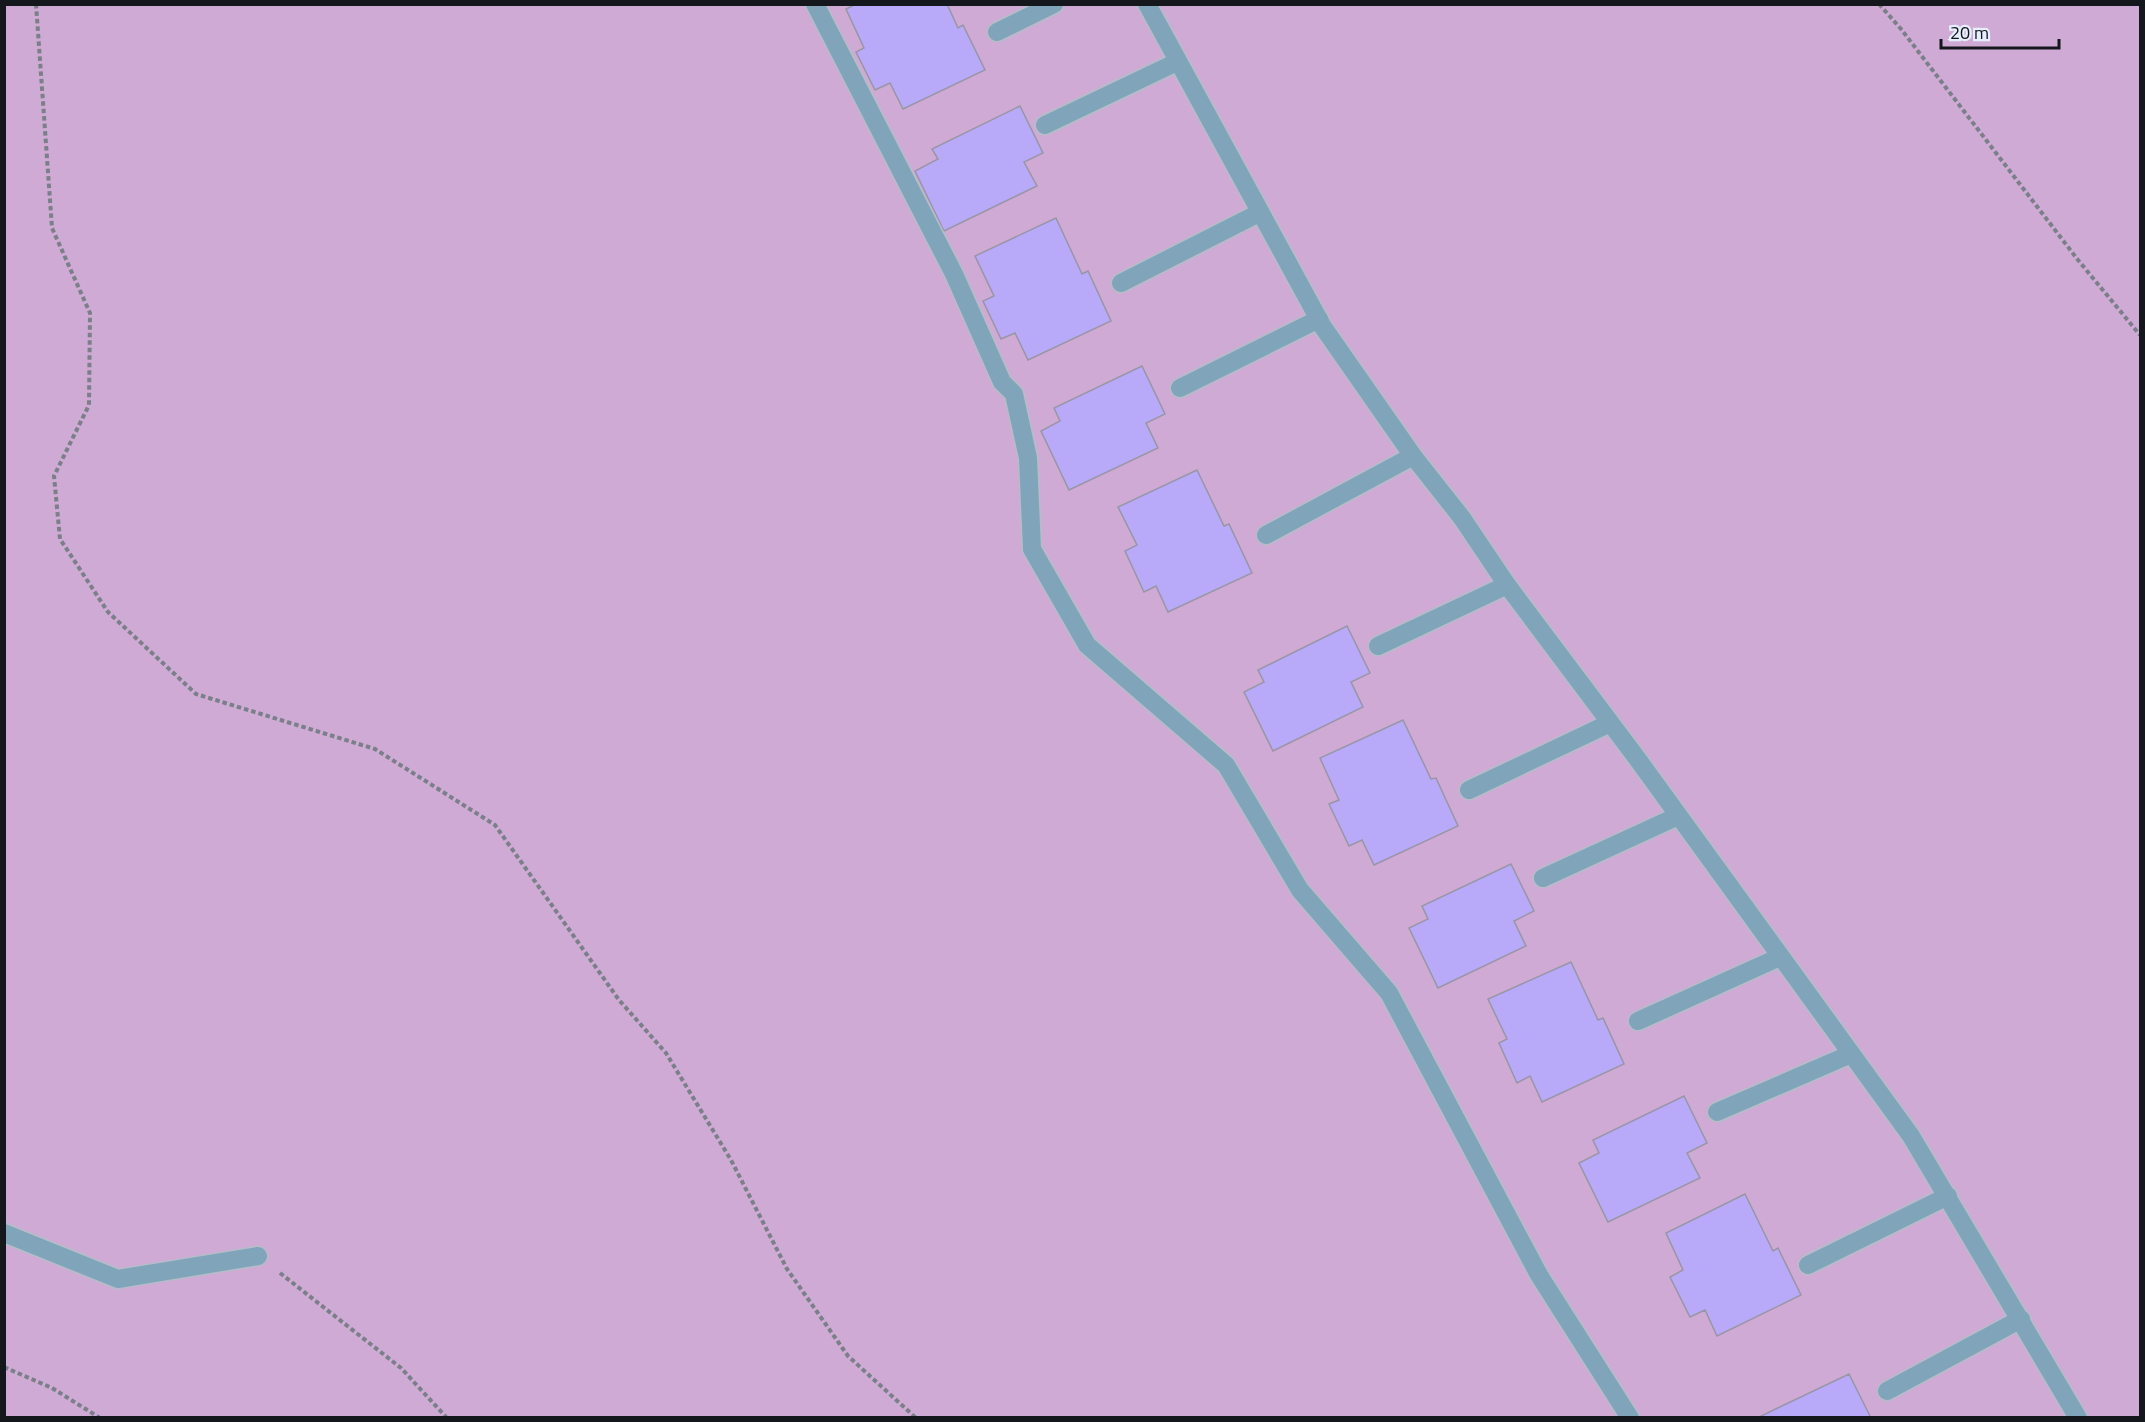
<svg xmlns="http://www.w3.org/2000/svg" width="2145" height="1422" viewBox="0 0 2145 1422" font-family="'Titillium Web',sans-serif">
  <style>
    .green { fill: #ceaad4 }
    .building { fill: #b8a9f9; stroke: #9896a5; stroke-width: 1.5 }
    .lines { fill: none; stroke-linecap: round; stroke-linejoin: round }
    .service-casing { stroke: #b6bdca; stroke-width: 21 }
    .minor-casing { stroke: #b6bdca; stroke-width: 21 }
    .path { stroke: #7a7f89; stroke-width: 4; stroke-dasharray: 4.5 3; stroke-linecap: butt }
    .service { stroke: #80a5ba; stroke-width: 18 }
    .minor { stroke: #80a5ba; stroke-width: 18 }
  </style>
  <rect width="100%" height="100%" fill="#d9e1f0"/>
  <!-- green -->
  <path class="green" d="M5,5H2140V1417L5,1418Z"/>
  <!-- building -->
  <path class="building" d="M856,4H947L958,28L963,25L985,70L903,109L890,83L875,90L856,52L864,48L846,9Z
    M1020,106L1043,153L1024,162L1037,186L944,231L915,171L938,159L932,149Z
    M1056,218L1082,274L1088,271L1111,321L1028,360L1015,333L1001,339L983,301L994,296L975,256Z
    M1142,366L1165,414L1146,423L1158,448L1069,490L1041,431L1060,421L1054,408Z
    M1197,470L1224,526L1229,524L1252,573L1168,612L1156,586L1144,592L1125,551L1137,545L1118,507Z
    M1347,626L1370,673L1351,682L1363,707L1273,751L1244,692L1264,682L1258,670Z
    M1403,720L1431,779L1436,778L1458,826L1374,865L1362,840L1349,846L1329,804L1339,800L1320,758Z
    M1511,864L1534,911L1514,921L1526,946L1438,988L1409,928L1428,919L1422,906Z
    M1571,962L1598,1020L1603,1018L1624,1064L1542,1102L1530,1076L1517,1083L1499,1043L1507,1039L1488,999Z
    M1684,1096L1707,1143L1687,1153L1700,1178L1608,1222L1579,1163L1599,1153L1593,1140Z
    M1745,1194L1773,1251L1778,1248L1801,1295L1717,1336L1705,1310L1690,1317L1670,1277L1683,1270L1666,1233Z
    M1849,1374L1871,1418H1762L1761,1416Z"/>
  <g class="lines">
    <!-- service casing -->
    <g class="service-casing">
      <path id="service" d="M815,4L954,274L1002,382L1014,394L1028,458L1032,549L1087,645L1226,765L1300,890L1389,993L1539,1275L1630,1418
        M1147,4L1323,327L1413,456L1462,518L1507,585L1639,761L1911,1136L2078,1418
        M4,1233L118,1279L258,1256"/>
    </g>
    <!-- minor casing -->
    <g class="minor-casing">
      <path id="minor" d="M997,32L1054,4
        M1045,125L1177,62
        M1121,283L1259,213
        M1180,388L1319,319
        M1266,535L1413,456
        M1378,646L1507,585
        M1469,790L1610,723
        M1543,878L1678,816
        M1638,1021L1780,957
        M1717,1112L1851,1054
        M1808,1265L1948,1196
        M1887,1391L2021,1319"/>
    </g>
    <!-- path -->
    <path class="path" d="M36,4L52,228L90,313L89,405L54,476L60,539L108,612L196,694L375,749L495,825L619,1000L666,1053L731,1160L787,1269L848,1356L916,1418
      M1879,4L1901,29L2078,260L2140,335
      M280,1273L401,1368L447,1418
      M4,1367L52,1388L100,1418"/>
    <!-- service -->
    <use href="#service" class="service"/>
    <!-- minor -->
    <use href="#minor" class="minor"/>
  </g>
  <!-- border -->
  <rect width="2145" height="1422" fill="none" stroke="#14171c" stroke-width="12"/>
  <!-- scale -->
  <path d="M1941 39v9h118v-9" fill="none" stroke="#14171c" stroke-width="3"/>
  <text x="1950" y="39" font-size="18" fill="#14171c" stroke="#e7effe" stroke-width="4.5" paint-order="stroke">20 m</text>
</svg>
